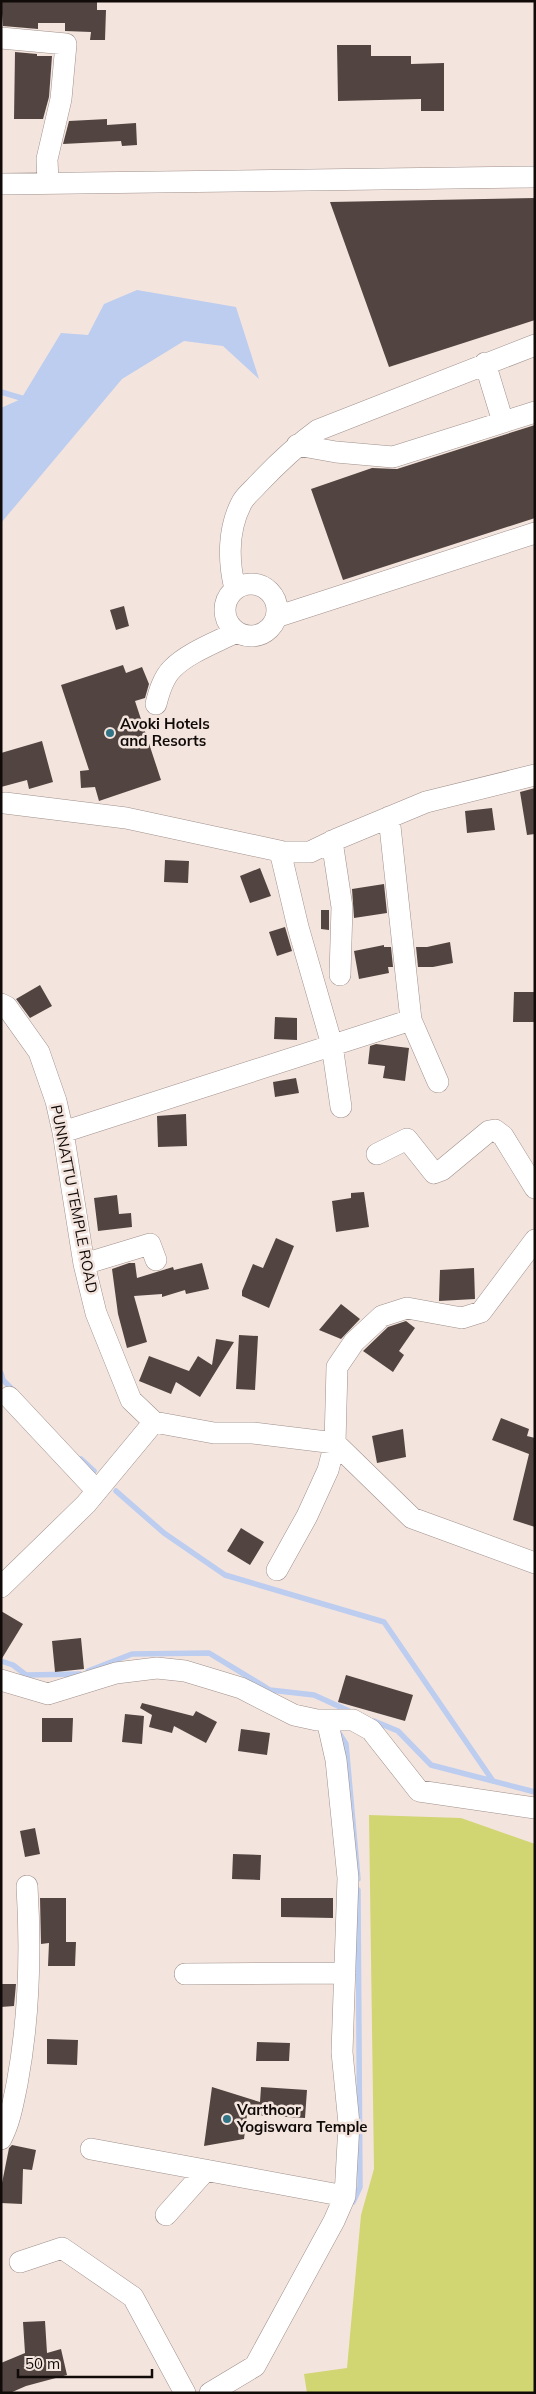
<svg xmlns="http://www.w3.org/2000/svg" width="536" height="2394" viewBox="0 0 536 2394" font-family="Mulish,sans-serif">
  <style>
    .green { fill: #d1d572 }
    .water { fill: #bccdef }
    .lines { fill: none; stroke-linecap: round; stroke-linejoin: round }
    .stream { stroke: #bccdef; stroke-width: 5.5 }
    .building { fill: #524541 }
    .minor-casing { stroke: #9f908b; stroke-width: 22 }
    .minor { stroke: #fff; stroke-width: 21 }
    .poi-dot { fill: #317485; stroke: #f4e4de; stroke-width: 2 }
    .labels { text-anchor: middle; stroke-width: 5; stroke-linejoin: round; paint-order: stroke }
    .poi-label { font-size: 15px; font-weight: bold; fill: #100b09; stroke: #f4e4de; text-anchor: start }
    .street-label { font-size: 15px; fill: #100b09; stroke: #f4e4de }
  </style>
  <rect width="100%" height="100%" fill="#f4e4de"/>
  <!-- green -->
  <path class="green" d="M369,1815L461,1818L535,1844V2393H307L304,2374L347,2368L361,2215L374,2169Z"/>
  <!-- water -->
  <path class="water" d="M137,290L236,307L259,379L223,346L184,341L122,379L1,523V408L21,399L61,333L88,335L104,304Z"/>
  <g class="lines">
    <!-- stream -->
    <path class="stream" d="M1,392L28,400
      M1,1373L3,1380L15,1392
      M81,1459L94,1471
      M116,1491L164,1533L225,1575L384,1622L493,1781
      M1,1661L13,1665L26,1675L80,1674
      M88,1671L132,1654L209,1653L270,1690L314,1695L349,1711
      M374,1721L398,1731L431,1765L535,1792
      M339,1733L346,1744L358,1879
      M353,2202L360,2187L358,1890"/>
  </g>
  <!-- building -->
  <path class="building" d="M1,1H97V10H106L105,40H90L91,32L65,31V23H38V29L3,26Z
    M337,45H371V56H411V64L444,63V111H421V99L338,101Z
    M15,52L37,54V56H52L49,97L43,119H14Z
    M107,119V125L136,123L137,145L122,146L121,141L63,144L69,121Z
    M535,198V320L389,367L330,202Z
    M535,425V518L343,580L311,489L372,468L397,469Z
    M124,606L129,626L116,630L110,610Z
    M123,665L126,673L142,667L149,684L145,698L135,701L161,780L99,801L95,787L81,788L80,771L89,770L61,685Z
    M42,741L53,782L29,789L27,780L1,787V753Z
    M535,788V834L527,835L520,792Z
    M492,808L495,830L467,833L465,811Z
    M165,860L189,861L188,883L164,882Z
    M260,868L271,896L250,903L240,876Z
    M384,884L387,913L354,918L352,889Z
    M321,910H329V930L321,929Z
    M285,927L292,951L277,956L269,932Z
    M450,942L453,963L433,967H418L416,947H427Z
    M384,945V947H391L393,967H388L389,973L359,979L354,951Z
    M40,985L52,1006L30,1018L16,999Z
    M514,992H535L534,1022H513Z
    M275,1017L297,1018V1040L274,1039Z
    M376,1044L409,1048L405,1081L383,1078L385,1066L368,1064L370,1046Z
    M296,1078L299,1093L275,1097L273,1082Z
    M186,1114L187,1146L158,1147L157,1116Z
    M364,1192L369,1227L336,1232L332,1201L351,1198V1193Z
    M117,1195L119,1214L131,1213L132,1227L98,1231L94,1198Z
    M276,1238L294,1246L269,1308L242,1296V1291L253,1264L263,1268Z
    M129,1263H135L137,1278L173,1267L174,1270L202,1263L209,1289L186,1294L185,1290L162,1297V1294L134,1296L147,1342L127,1348L118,1314L112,1269Z
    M474,1268L475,1299L439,1301L440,1270Z
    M341,1304L360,1319L341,1339L319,1330Z
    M406,1321L415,1328L399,1351L404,1355L393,1372L363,1351L388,1327Z
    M239,1335L258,1336L255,1390L236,1389Z
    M216,1339L234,1342L200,1397L176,1382L171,1394L139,1381L149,1356L189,1371L198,1356L212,1365Z
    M501,1418L529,1429L527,1436L535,1438V1527L513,1520L529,1454L492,1440Z
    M403,1429L406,1457L377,1463L372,1436Z
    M241,1528L264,1542L250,1565L227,1551Z
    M1,1611L23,1624L1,1660Z
    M81,1638L84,1669L55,1672L52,1641Z
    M346,1675L413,1695L405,1721L338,1702Z
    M142,1703L193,1716L196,1711L217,1722L206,1743L174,1726L172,1733L149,1727L152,1715L140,1708Z
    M125,1714L144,1716L142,1744L122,1742Z
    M42,1718H73L72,1742H42Z
    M241,1729L270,1733L267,1755L238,1751Z
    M35,1828L40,1854L25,1857L20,1831Z
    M233,1854L261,1855L260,1880L232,1879Z
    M40,1898H66V1942H76L75,1966H48L49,1943L41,1944Z
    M281,1898H333V1918L281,1917Z
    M1,1984H16L14,2006L1,2007Z
    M47,2039L78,2040L77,2065L47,2064Z
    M257,2042L290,2043L289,2061H256Z
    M212,2087L260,2102L261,2087L307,2090L305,2118L247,2115L244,2139L204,2146Z
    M12,2145L36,2150L32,2170L23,2169L22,2204L1,2203V2188L9,2148Z
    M45,2321L47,2353L61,2349L67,2375L26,2386L10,2393H1V2363L25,2353L23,2322Z"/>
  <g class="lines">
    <!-- minor casing -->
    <g class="minor-casing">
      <path id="minor" d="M1,38L66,44L61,99L47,159L48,183
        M1,184L535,177
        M485,363L503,422
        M297,445L336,452L393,457L535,412
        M225 610a26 26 0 1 1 52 0a26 26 0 1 1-52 0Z
        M235,589C228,560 228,528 242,502C246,495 253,490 258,484C277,464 296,446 318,430L535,345
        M276,617L535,533
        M156,704C159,692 163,678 172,669C187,653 217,642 236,632
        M5,803L126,818L284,852H310L337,839L426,802L535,775
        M389,817L411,1020L438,1082
        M332,841L342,907L340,975
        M280,851L298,927L332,1045L341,1107
        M1,1004L7,1007L39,1052L56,1101L63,1132L84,1264L96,1313L131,1400L154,1422L214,1433H253L335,1443L412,1518L535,1563
        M63,1132L411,1020
        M377,1154L407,1139L434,1173L442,1170L489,1131L495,1130L503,1136L535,1188
        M84,1264L150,1244L156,1260
        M9,1397L97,1491
        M277,1570L307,1516L328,1470L335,1443L337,1367L354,1342L382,1316L407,1308L462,1318L481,1312L535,1240
        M1,1587L86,1504L154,1422
        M1,1680L48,1694L116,1673L157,1668L185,1671L241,1688L294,1715L317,1720H353L371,1730L419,1791L535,1808
        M185,1974L345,1973
        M1,2139C10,2122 13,2103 17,2084C29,2020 31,1951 27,1886
        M91,2149L345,2196
        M166,2215L206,2170
        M20,2262L62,2248L133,2297L185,2393
        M210,2393L255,2366L334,2221L345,2196L349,2124L342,2052L348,1878L336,1760L327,1720"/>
    </g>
    <!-- minor -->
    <use href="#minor" class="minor"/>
  </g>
  <!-- markers -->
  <g class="poi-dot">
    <circle cx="110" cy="733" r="5"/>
    <circle cx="227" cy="2119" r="5"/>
  </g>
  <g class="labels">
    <!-- poi labels -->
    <g class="poi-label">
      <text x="120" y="729">Avoki Hotels<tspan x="120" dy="17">and Resorts</tspan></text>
      <text x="237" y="2115">Varthoor<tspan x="237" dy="17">Yogiswara Temple</tspan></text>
    </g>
    <!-- street labels -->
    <g class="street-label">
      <text transform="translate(74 1199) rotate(79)" y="5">PUNNATTU TEMPLE ROAD</text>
    </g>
  </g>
  <!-- border -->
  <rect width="536" height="2394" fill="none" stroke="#100b09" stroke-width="5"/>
  <!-- scale -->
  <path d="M18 2369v8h134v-8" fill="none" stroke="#100b09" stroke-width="2.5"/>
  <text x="25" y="2369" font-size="15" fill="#100b09" stroke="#f4e4de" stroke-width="4" paint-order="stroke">50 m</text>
</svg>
